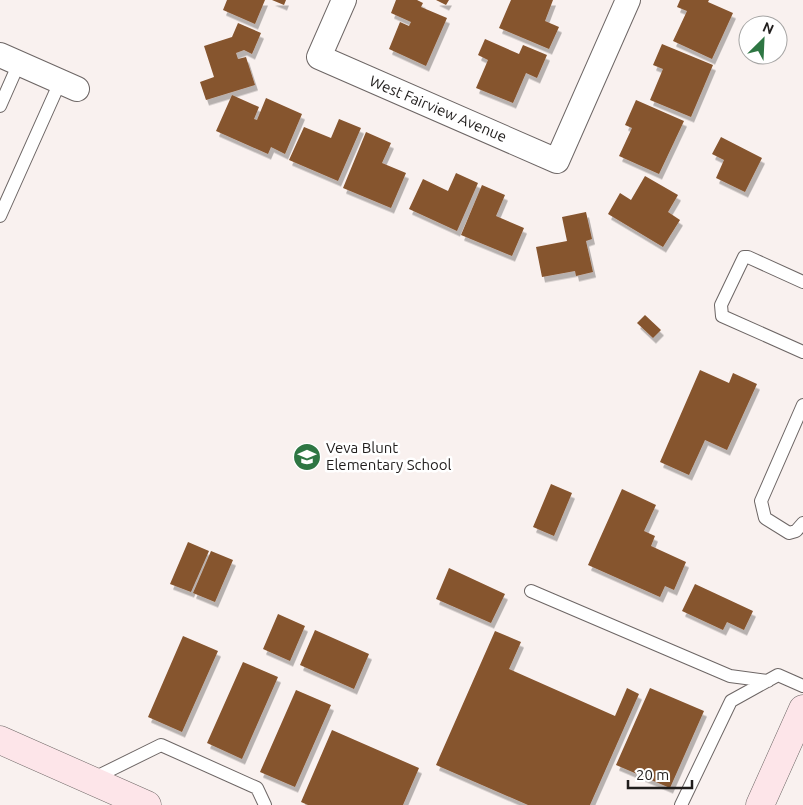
<svg xmlns="http://www.w3.org/2000/svg" width="803" height="805" viewBox="0 0 803 805" font-family="Ubuntu,sans-serif">
  <style>
    .building { fill: #86542e; filter: url(#shadow) }
    .lines { fill: none; stroke-linecap: round; stroke-linejoin: round }
    .lane-casing { stroke: #6d6665; stroke-width: 14 }
    .street-casing { stroke: #6d6665; stroke-width: 26 }
    .secondary-casing { stroke: #6d6665; stroke-width: 29 }
    .lane { stroke: #fff; stroke-width: 12 }
    .street { stroke: #fff; stroke-width: 24 }
    .secondary { stroke: #fde5e9; stroke-width: 28 }
    .labels { text-anchor: middle; stroke-width: 5; stroke-linejoin: round; paint-order: stroke }
    .street-label { font-size: 15px; fill: #201d1c; stroke: #fff }
    .poi-label { font-size: 15px; fill: #201d1c; stroke: #fff; text-anchor: start }
  </style>
  <defs>
    <filter id="shadow"><feDropShadow dx="3" dy="5.5" stdDeviation="0" flood-color="#0004"/></filter>
  </defs>
  <rect width="100%" height="100%" fill="#f9f1ef"/>
  <!-- building -->
  <path class="building" d="M227,0H265L255,24L223,10Z
    M272,0H286L284,5Z
    M396,0H417L423,3L421,7L447,18L426,66L389,49L400,22L409,26L411,22L391,13Z
    M436,0H449L446,5Z
    M511,0H553L545,21L559,27L549,49L499,28Z
    M680,0H709L708,2L733,13L712,59L673,41L687,11L677,7Z
    M238,23L261,33L252,54L244,50L236,53L238,59L246,57L255,85L206,100L200,82L214,77L204,46L232,37Z
    M485,39L519,54L523,45L547,55L537,78L526,73L513,103L476,88L488,60L478,55Z
    M662,44L713,65L691,117L650,100L663,69L653,65Z
    M232,95L259,107L254,119L257,120L266,98L302,114L285,154L271,147L268,154L216,131Z
    M636,100L684,121L659,174L619,156L632,128L625,125Z
    M339,119L361,128L338,181L289,160L304,127L331,138Z
    M366,132L391,143L382,163L406,173L391,208L343,188Z
    M721,137L762,158L745,192L716,178L724,160L712,154Z
    M456,173L478,183L457,231L409,209L423,179L448,191Z
    M645,176L678,195L668,212L680,220L663,247L608,214L620,193L631,200Z
    M482,185L505,195L496,216L524,228L512,256L461,235Z
    M586,212L592,239L586,241L593,272L576,276L575,271L542,277L536,247L567,241L562,217Z
    M645,315L661,330L653,338L637,323Z
    M700,370L729,383L733,373L757,384L727,450L705,440L689,475L660,462Z
    M551,484L572,493L554,536L533,527Z
    M622,489L656,505L644,531L655,536L651,546L686,562L674,590L665,586L660,597L588,565Z
    M188,542L209,551L191,592L170,584Z
    M211,551L233,560L215,602L193,593Z
    M449,568L505,594L491,623L436,599Z
    M695,584L753,611L744,630L727,622L723,630L682,611Z
    M278,614L305,626L290,661L263,649Z
    M315,630L369,654L354,689L300,665Z
    M495,631L521,642L509,669L615,716L627,688L639,694L590,805H528L436,765Z
    M183,636L218,651L182,732L148,717Z
    M243,662L278,677L242,759L207,743Z
    M650,688L704,711L670,788L616,765Z
    M296,690L331,705L295,787L260,772Z
    M332,730L419,768L403,805H308L301,802Z"/>
  <g class="lines">
    <!-- lane casing -->
    <g class="lane-casing">
      <path id="lane" d="M0,106L19,63
        M0,216L60,82
        M803,282L748,257H744L721,305L722,316L803,352
        M803,405L761,501L765,518L789,533L796,531L803,523
        M531,591L730,676L768,681
        M92,779L161,745L257,788L265,805
        M681,805L731,701L778,675L803,686"/>
    </g>
    <!-- street casing -->
    <g class="street-casing">
      <path id="street" d="M344,0L319,57L557,161L628,0
        M0,55L77,89"/>
    </g>
    <!-- secondary casing -->
    <g class="secondary-casing">
      <path id="secondary" d="M0,740L147,805
        M760,805L803,709"/>
    </g>
    <!-- lane -->
    <use href="#lane" class="lane"/>
    <!-- street -->
    <use href="#street" class="street"/>
    <!-- secondary -->
    <use href="#secondary" class="secondary"/>
  </g>
  <!-- icons -->
  <defs>
    <g id="school-disc" transform="scale(1.4375)"><circle r="9.5" fill="#2e7643" stroke="#fff"/><path d="M0-5L7-2L0 1L-7-2ZM-4 1L0 2.5L4 1V4Q0 6-4 4Z" fill="#fff"/></g>
  </defs>
  <g fill-rule="evenodd">
    <use href="#school-disc" x="307" y="457"/>
  </g>
  <g class="labels">
    <!-- street labels -->
    <g class="street-label">
      <text transform="translate(438 109) rotate(23)" y="5">West Fairview Avenue</text>
    </g>
    <!-- poi labels -->
    <g class="poi-label">
      <text x="326" y="453">Veva Blunt<tspan x="326" dy="17">Elementary School</tspan></text>
    </g>
  </g>
  <!-- north arrow -->
  <g transform="translate(763 40) rotate(24)"><circle r="24" fill="#ffffff" stroke="#a6a5a4"/>
  <path d="M0-4L9 19L0 12L-9 19Z" fill="#2e7643"/>
  <text y="-8" font-size="14" font-weight="bold" text-anchor="middle" fill="#201d1c">N</text>
  </g>
  <!-- scale -->
  <path d="M628 780v8h64v-8" fill="none" stroke="#201d1c" stroke-width="2.5"/>
  <text x="636" y="780" font-size="15" fill="#201d1c" stroke="#ffffff" stroke-width="4" paint-order="stroke">20 m</text>
</svg>
